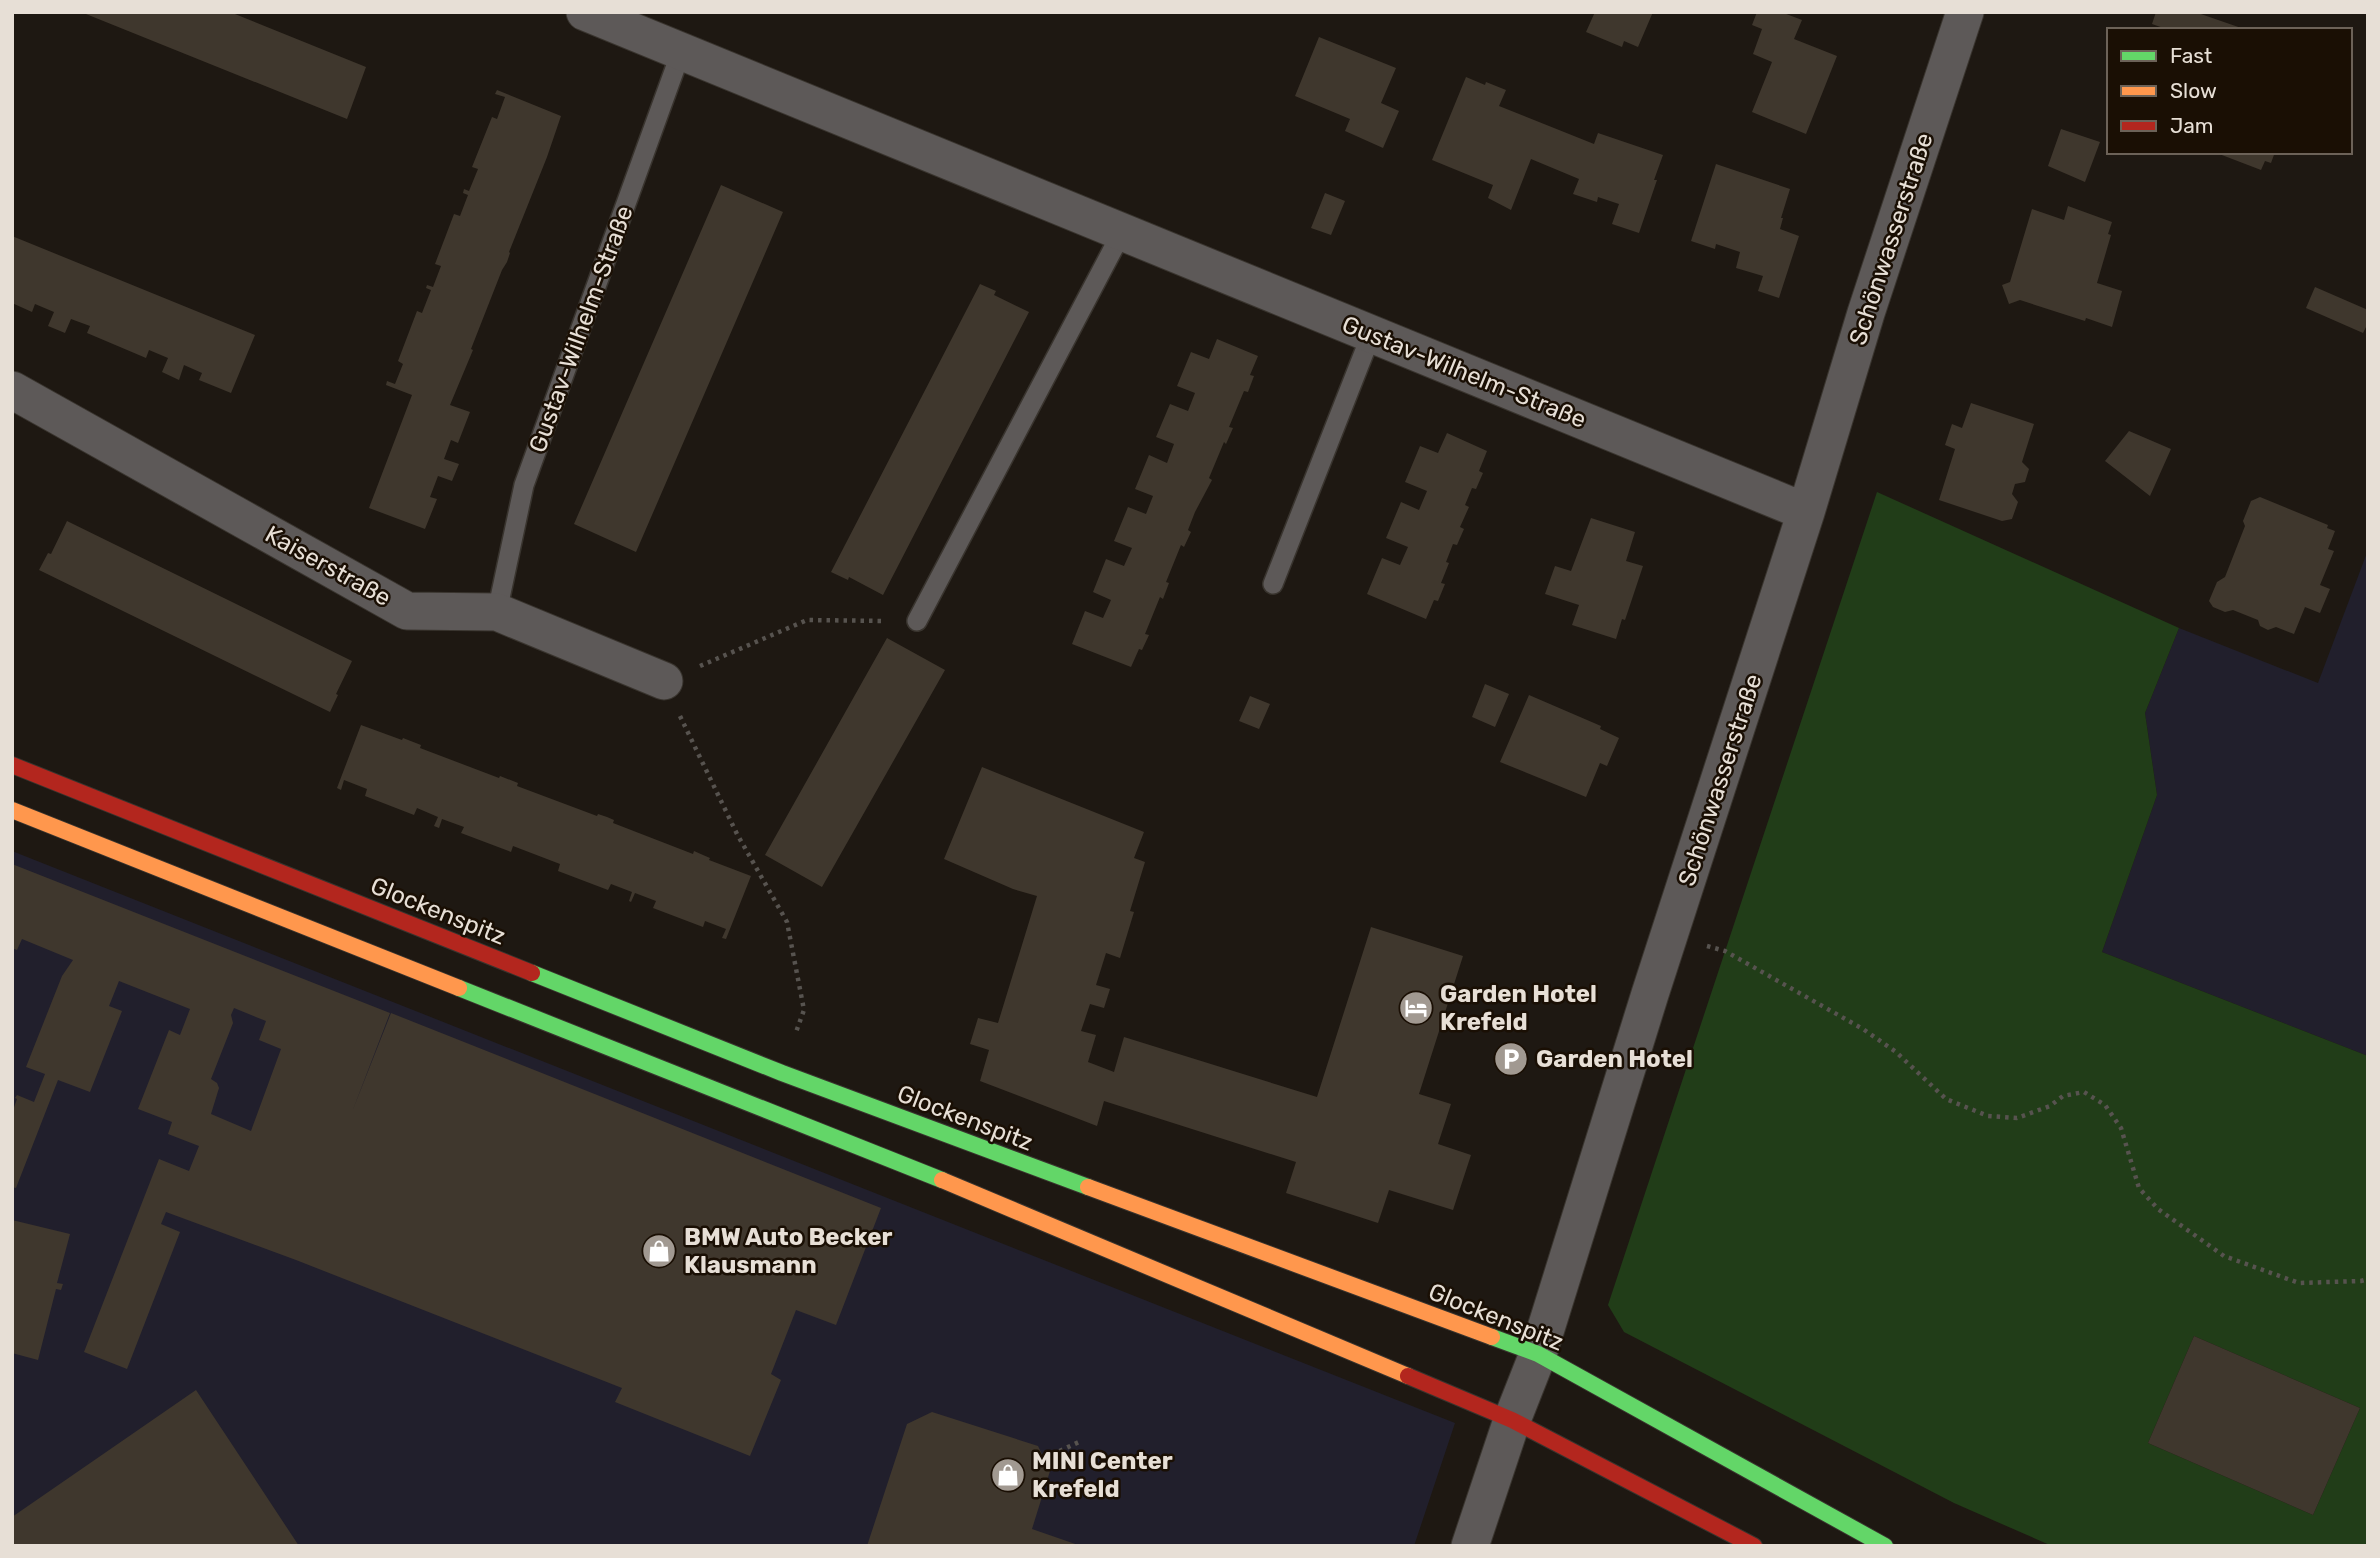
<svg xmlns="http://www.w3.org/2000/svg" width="2380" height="1558" viewBox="0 0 2380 1558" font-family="Rubik,sans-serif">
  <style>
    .commercial { fill: #211f2c }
    .green { fill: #213d18; fill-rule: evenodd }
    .building { fill: #3f372d; fill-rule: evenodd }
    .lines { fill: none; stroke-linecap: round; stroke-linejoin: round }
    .lane-casing { stroke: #39342e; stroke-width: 22 }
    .street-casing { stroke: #39342e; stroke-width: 39 }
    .fast-casing { stroke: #39342e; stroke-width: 18 }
    .slow-casing { stroke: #39342e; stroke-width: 18 }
    .jam-casing { stroke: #39342e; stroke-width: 18 }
    .path { stroke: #57534f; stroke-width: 4.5; stroke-dasharray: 3.5 5; stroke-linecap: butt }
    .lane { stroke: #5d5958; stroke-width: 19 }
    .street { stroke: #5d5958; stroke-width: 37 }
    .fast { stroke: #63d668; stroke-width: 16 }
    .slow { stroke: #ff974d; stroke-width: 16 }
    .jam { stroke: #b3261e; stroke-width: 16 }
    .labels { text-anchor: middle; stroke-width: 5; stroke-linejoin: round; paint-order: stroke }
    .street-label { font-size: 24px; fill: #e7dfd6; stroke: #1a0f04 }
    .poi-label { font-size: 24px; font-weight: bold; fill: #e7dfd6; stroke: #1a0f04; text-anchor: start }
  </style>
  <rect width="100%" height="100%" fill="#1e1812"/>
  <!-- commercial -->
  <path class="commercial" d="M2368,550V1056L2102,952L2157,795L2145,713L2179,628L2318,683Z
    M12,851L1455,1423L1414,1546H12Z"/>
  <!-- green -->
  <path class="green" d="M1877,492L2179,628L2145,713L2157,795L2102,952L2368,1056V1546H2052L1954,1503L1624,1332L1608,1305ZM2194,1336L2360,1408L2313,1515L2148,1443Z"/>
  <!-- building -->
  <path class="building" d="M81,12H230L366,67L347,119Z
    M1595,12H1653L1638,47L1624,41L1622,47L1586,32Z
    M1757,12H1781L1802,20L1794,39L1837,56L1806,134L1752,112L1772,62L1753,54L1762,29L1752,25Z
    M2156,12H2195L2247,30H2169L2152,24Z
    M1319,37L1396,68L1381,103L1399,111L1383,148L1345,131L1350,119L1295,96Z
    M1466,77L1485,85L1486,82L1506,90L1499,106L1594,144L1598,133L1663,155L1654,180H1657L1639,233L1612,224L1619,204L1598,197L1597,202L1573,194L1579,179L1531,159L1511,210L1488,198L1493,185L1432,160Z
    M497,90L561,116L547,157L509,252L510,253L507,262L502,270L471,349L473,350L450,405L470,412L458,443L451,440L444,459L459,464L452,481L438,476L430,497L437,499L425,529L369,508L412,395L386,385L387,381L395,384L403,364L398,361L417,311L422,313L431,290L426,288L427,285L433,287L441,266L435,264L454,214L460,216L468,195L463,193L464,189L469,191L478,169L472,167L492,117L497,119L505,97L495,94Z
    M2061,129L2100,142L2085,182L2048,166Z
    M2214,152H2275L2271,163L2265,161L2261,170Z
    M1716,164L1790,189L1781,218H1783L1780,229L1799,236L1779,298L1758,291L1763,276L1736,268L1740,252L1716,244L1715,249L1691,241Z
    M721,185L783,212L636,552L574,524Z
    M1325,193L1345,201L1331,235L1311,228Z
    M2068,206L2112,222L2108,234L2111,235L2097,283L2122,291L2112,327L2086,318L2085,321L2020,300L2009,304L2002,285L2010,282L2032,209L2064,220Z
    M12,236L255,335L231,393L199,380L202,373L184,365L179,380L162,372L168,358L149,350L146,358L87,333L90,326L71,319L65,333L48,326L54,312L35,304L32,312L12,303Z
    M980,284L996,291L994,295L1029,312L883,595L849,577L848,580L831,572Z
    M2315,287L2368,310V323L2363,333L2306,308Z
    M1217,339L1258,356L1250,375L1254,376L1248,392L1244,391L1229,427L1233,428L1226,444L1224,442L1209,478L1212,480L1195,512L1188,530L1191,532L1184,547L1181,545L1166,582L1169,583L1163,599L1160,597L1145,634L1149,635L1142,650L1139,649L1131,667L1072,644L1085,611L1103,618L1111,600L1093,592L1106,559L1124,566L1132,548L1114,541L1128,507L1146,514L1153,496L1135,489L1149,455L1167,463L1174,444L1156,437L1170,404L1188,411L1195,393L1177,386L1191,352L1209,359Z
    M1971,403L2034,424L2022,462L2029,469L2025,482L2015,484L2012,494L2018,502L2012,519L2002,521L1939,500L1955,449L1945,445L1952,424L1962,428Z
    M2129,431L2171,449L2150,496L2105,461Z
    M1447,433L1487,451L1479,471L1483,473L1476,489L1472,488L1465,505L1469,507L1460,527L1464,529L1457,545L1453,544L1446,562L1449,563L1441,583L1445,584L1438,601L1434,600L1426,619L1367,594L1382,558L1400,565L1408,547L1386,538L1401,502L1419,510L1427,491L1405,482L1420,446L1438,453Z
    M2260,497L2328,525L2327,528L2335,531L2328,549L2334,551L2320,585L2330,589L2320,613L2305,607L2294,634L2276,627L2268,630L2260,626L2258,620L2233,610L2225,612L2213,607L2209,601L2217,582L2225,577L2245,526L2243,521L2251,501Z
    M1591,518L1635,532L1626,561L1643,566L1625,620L1622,619L1616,639L1572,625L1579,605L1545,594L1555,566L1571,571Z
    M67,521L352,661L336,694L338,695L330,712L39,570L48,553L51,554Z
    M887,638L945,670L822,887L765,855Z
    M1485,684L1509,694L1495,727L1472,717Z
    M1529,695L1601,726L1600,729L1619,738L1607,766L1600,763L1586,797L1500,762Z
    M1250,696L1270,704L1259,729L1239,721Z
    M361,725L402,740L403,738L421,745L420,748L499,778L500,776L518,783L517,786L597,816L598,814L607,817L614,820L613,823L693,854L694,851L703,855L710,858L709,860L751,876L726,939L722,938L726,929L705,921L703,927L653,908L656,901L635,893L631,902L629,901L632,892L611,884L608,890L558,871L560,864L513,846L511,852L461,833L464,827L442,819L439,828L434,826L438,817L417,808L414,815L365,796L367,789L344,780L341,790L337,788Z
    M982,767L1144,832L1134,858L1145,862L1130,911L1134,912L1120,958L1106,953L1096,985L1110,989L1104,1008L1090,1004L1081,1031L1096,1035L1088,1062L1114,1072L1124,1037L1317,1097L1371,927L1463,956L1419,1094L1451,1104L1438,1144L1471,1155L1453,1210L1389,1190L1378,1223L1286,1193L1296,1162L1104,1101L1097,1126L980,1081L989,1050L970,1044L978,1018L998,1023L1037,896L1013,889L944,859Z
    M12,864L390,1013L352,1112L391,1013L881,1208L836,1325L796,1310L771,1374L781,1380L750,1456L615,1402L622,1388L296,1260L166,1212L161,1224L180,1232L127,1369L84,1352L159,1159L189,1171L199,1146L168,1134L172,1122L138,1109L169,1030L180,1035L190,1009L119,981L109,1006L122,1011L90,1092L58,1080L16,1188L12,1187V1113L17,1099L15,1098L17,1095L34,1102L45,1074L26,1067L62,976L73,960L22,939L17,950L12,948ZM234,1008L266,1021L259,1040L281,1049L251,1131L211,1114L219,1088L217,1083L211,1079L233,1023L231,1015Z
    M12,1220L70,1234L57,1283L63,1284L61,1290L56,1289L38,1360L12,1353Z
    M2194,1336L2360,1408L2313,1515L2148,1443Z
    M196,1390L299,1546H12V1517Z
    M932,1412L1038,1446L1050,1471L1032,1529L1081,1546H867L907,1424Z"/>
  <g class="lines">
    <!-- lane casing -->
    <g class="lane-casing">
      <path id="lane" d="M1273,584L1371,335
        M497,612L524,485L681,52
        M917,621L1122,232"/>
    </g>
    <!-- street casing -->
    <g class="street-casing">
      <path id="street" d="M585,12L1806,512
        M12,390L407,611L497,612L664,681
        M1470,1546L1512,1420L1538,1354L1650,994L1806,512L1866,313L1965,12"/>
    </g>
    <!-- fast casing -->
    <g class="fast-casing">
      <path id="fast" d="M532,973L782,1073L1088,1187
        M459,988L942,1180
        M1492,1337L1538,1354L1885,1546"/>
    </g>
    <!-- slow casing -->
    <g class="slow-casing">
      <path id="slow" d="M12,810L459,988
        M942,1180L1408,1376
        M1088,1187L1492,1337"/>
    </g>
    <!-- jam casing -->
    <g class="jam-casing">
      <path id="jam" d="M12,765L532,973
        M1408,1376L1512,1420L1754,1546"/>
    </g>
    <!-- path -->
    <path class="path" d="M700,666L807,620L885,621
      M680,716L737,834L787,922L804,1010L795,1035
      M1707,946L1725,951L1863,1029L1896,1052L1946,1099L1988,1116L2017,1118L2050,1106L2063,1096L2084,1092L2105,1105L2121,1128L2139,1188L2158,1209L2224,1256L2299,1283L2361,1281L2368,1279
      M1044,1458L1079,1442"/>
    <!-- lane -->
    <use href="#lane" class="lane"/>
    <!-- street -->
    <use href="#street" class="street"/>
    <!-- fast -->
    <use href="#fast" class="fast"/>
    <!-- slow -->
    <use href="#slow" class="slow"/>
    <!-- jam -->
    <use href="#jam" class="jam"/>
  </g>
  <!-- icons -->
  <defs>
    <g id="hotel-disc" transform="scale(1.75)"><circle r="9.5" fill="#a19991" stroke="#1a0f04"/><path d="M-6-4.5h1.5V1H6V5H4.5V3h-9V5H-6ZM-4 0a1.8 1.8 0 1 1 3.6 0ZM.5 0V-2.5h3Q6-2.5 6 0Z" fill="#fff"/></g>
    <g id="parking-disc" transform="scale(1.75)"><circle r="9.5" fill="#a19991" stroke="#1a0f04"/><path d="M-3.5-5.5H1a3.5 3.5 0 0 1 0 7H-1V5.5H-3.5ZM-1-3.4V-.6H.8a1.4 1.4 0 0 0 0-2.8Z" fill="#fff"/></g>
    <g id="shop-disc" transform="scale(1.75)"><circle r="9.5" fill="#a19991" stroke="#1a0f04"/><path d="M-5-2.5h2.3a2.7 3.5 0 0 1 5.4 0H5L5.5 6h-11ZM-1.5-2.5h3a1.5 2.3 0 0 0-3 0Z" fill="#fff"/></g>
  </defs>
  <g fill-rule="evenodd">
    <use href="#hotel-disc" x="1416" y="1008"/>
    <use href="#parking-disc" x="1511" y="1059"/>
    <use href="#shop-disc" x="659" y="1251"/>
    <use href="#shop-disc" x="1008" y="1475"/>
  </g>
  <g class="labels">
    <!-- street labels -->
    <g class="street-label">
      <text transform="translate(1891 239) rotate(-72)" y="8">Schönwasserstraße</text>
      <text transform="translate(581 329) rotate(-70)" y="8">Gustav-Wilhelm-Straße</text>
      <text transform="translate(1464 372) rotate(22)" y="8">Gustav-Wilhelm-Straße</text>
      <text transform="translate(328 566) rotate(29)" y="8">Kaiserstraße</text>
      <text transform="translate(1720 780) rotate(-72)" y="8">Schönwasserstraße</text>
      <text transform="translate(438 911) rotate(22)" y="8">Glockenspitz</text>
      <text transform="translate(965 1118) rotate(21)" y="8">Glockenspitz</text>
      <text transform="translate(1496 1317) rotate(22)" y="8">Glockenspitz</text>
    </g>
    <!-- poi labels -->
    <g class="poi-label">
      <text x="1440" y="1002">Garden Hotel<tspan x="1440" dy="28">Krefeld</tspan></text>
      <text x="1536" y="1067">Garden Hotel</text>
      <text x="684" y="1245">BMW Auto Becker<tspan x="684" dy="28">Klausmann</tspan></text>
      <text x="1032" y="1469">MINI Center<tspan x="1032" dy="28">Krefeld</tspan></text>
    </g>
  </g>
  <!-- border -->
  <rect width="2380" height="1558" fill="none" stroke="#e7dfd6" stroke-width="28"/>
  <!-- legend -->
  <rect x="2107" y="28" width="245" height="126" fill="#1a0f04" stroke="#6c6258" stroke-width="2"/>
  <rect x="2121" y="51" width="35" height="10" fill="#63d668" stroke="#6c6258" stroke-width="2"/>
  <text x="2170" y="63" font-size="21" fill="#e7dfd6">Fast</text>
  <rect x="2121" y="86" width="35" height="10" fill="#ff974d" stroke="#6c6258" stroke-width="2"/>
  <text x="2170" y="98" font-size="21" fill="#e7dfd6">Slow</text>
  <rect x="2121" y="121" width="35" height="10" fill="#b3261e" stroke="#6c6258" stroke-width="2"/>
  <text x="2170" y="133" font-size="21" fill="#e7dfd6">Jam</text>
</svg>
